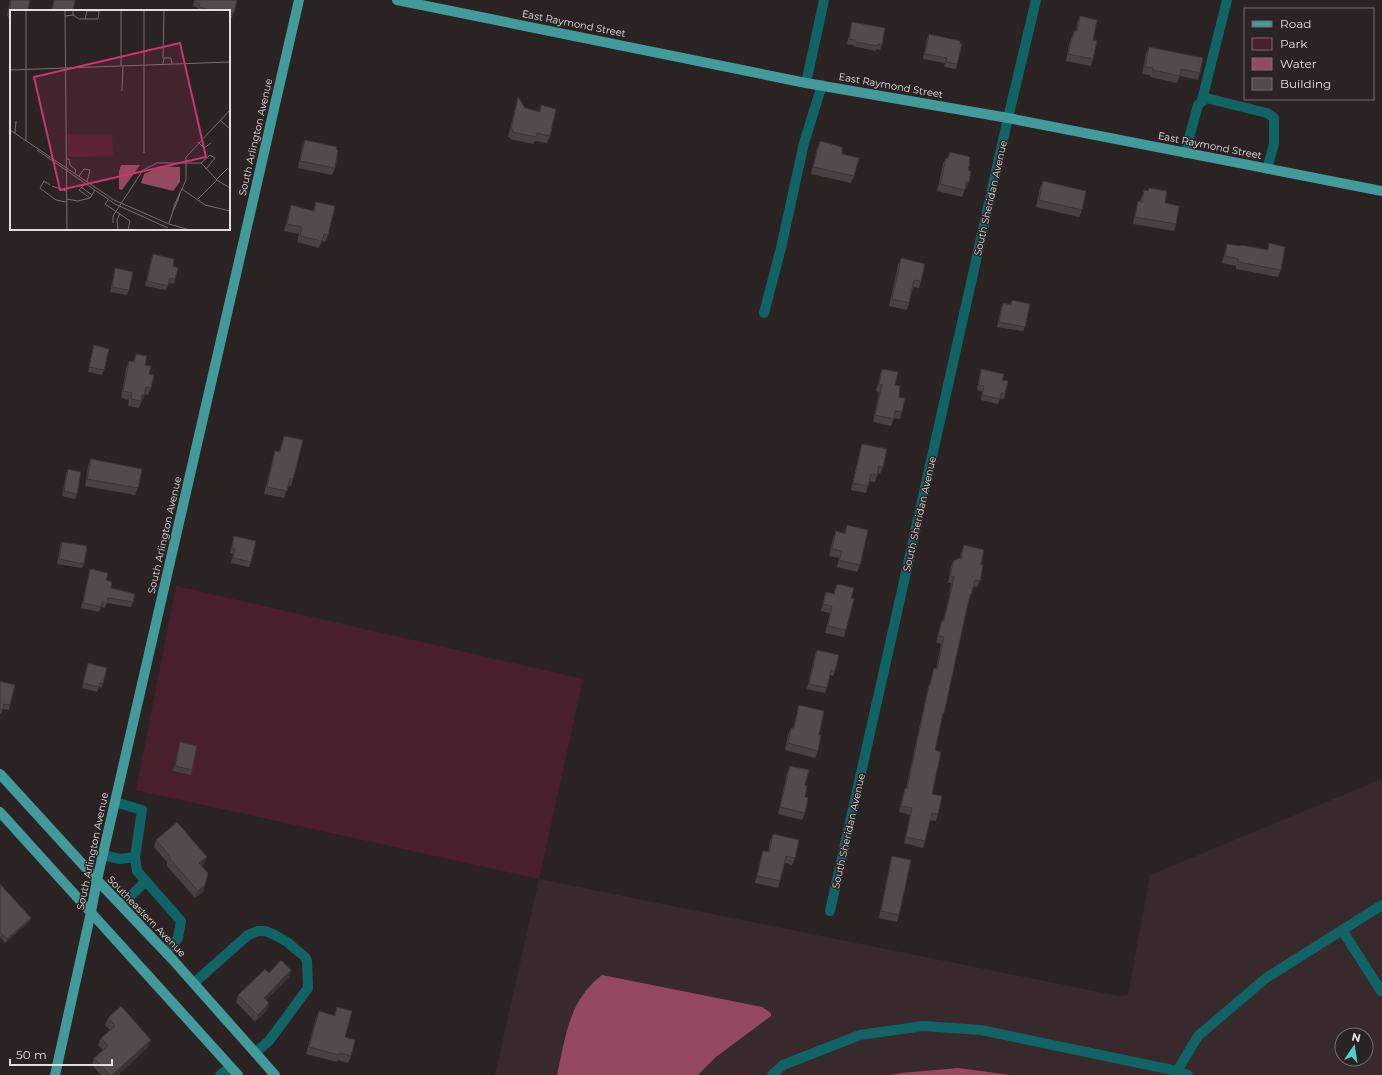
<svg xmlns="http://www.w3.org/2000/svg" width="1382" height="1075" viewBox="0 0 1382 1075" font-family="Montserrat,sans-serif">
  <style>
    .built { fill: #38292d; fill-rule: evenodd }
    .green { fill: #491f2b }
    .water { fill: #94495e }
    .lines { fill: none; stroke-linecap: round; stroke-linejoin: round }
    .minor { stroke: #106465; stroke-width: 10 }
    .major { stroke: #429a9b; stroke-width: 10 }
    .wall { fill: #484041 }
    .shaded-wall { fill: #3b3435 }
    .building { fill: #544a4c; stroke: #3b3435 }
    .labels { text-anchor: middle; stroke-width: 3; stroke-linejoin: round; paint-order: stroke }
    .street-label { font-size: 10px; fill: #e3ddde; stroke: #2b2224 }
    .inset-road { fill: none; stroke: #756d6e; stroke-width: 1 }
    .view { fill: #c7366f; fill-opacity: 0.15; stroke: #c7366f; stroke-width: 2 }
    .inset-edge { fill: none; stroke: #e3ddde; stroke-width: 2 }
  </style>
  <rect width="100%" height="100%" fill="#2b2224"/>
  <!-- built -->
  <path class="built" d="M1382,779V1075H495L539,879L1119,996L1128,995L1150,875ZM1342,1035H1366V1059H1342Z"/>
  <!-- green -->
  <path class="green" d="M176,586L583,679L539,879L136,790Z"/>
  <!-- water -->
  <path class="water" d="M602,975L762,1007L771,1013V1016L716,1057L698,1075H557C566,1037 568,1001 602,975Z
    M958,1068L1011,1075H890L901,1073Z"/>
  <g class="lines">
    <!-- minor -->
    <path class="minor" d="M806,83L824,0
      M1202,100L1227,0
      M1185,153L1198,105L1206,98L1267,113L1274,118V144L1267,169
      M764,313L781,248L804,143L822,85
      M115,802L142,810L135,857L137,871L181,921L178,938L167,954
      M102,855L120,859L135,857
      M121,905L146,881
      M830,911L1008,118L1036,0
      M1342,930L1381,991H1382
      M194,983L248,935L258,931H265L273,934L287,942L305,957L307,961L308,988L269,1041L255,1053
      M220,1075L231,1067
      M772,1075L783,1065L860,1035L923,1026L981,1030L1177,1071L1188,1075
      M1177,1075V1071L1198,1036L1266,978L1382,905"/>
    <!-- major -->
    <path class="major" d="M397,0L806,83L1008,118L1382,191
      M0,774L97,880L173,960L275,1075
      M0,812L238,1075
      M55,1075L91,912L97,880L299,0"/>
  </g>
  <!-- wall -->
  <path class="wall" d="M10,0H30L11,11V20L8,19V16H7Z
    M54,0H75L73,11H51Z
    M194,0H237L232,18L229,17V11H198V8L193,6Z
    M1080,16L1093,40V59L1091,66L1066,61L1069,44L1074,31H1076L1077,23Z
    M852,22L882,45L880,50L876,49V51L853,46V45L847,44L851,26Z
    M929,34L957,64L956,69L944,67L945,63L923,59L927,39Z
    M1149,47L1200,73L1198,80L1180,76L1177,83L1150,77V75L1142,74L1146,54Z
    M518,97L525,108L539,112L541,105L550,136L547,143L535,141L533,144L510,139V137H508L516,104Z
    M305,140L335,168L332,175L298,168L302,147Z
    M820,141L842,154L854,176L851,183L811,174L817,148Z
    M950,152L969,163V182L966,189H965L962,197L937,191L943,164L946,158H948Z
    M1043,181L1082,210L1079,217L1036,207L1040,188Z
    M1149,188L1165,203L1176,224L1174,231L1133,224L1136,208L1138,201H1140L1144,190L1148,191Z
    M316,202L328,235L325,242L322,241L319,248L297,242L299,234L284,231L289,212L291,205L313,211Z
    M1269,243L1281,270L1278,277L1236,269V266L1222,263L1225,251L1227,244L1267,250Z
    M153,254L173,266L175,279L174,284L169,283L166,290L145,286L151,259Z
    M901,258L921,281L919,288L913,287L909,303L907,310L889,306L898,265Z
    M115,268L129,290L127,295L110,292L114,273Z
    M1012,300L1025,327L1023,331L997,327L1001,308L1003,303L1010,304Z
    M94,345L104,370L102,375L88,372Z
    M136,354L145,365L149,374L151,388L148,395L145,394L142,402H141L139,408L128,406L129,400L121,398L126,368L129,361L133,362Z
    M882,369L895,385L899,397L902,412L900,419L894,418L891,426L873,422L879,392L876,391L880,376Z
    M981,369L1002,380L1005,394L1004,399L1000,398L998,404L981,400L982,391L977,390L980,373Z
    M284,436L293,479L291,486L288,485L284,498L264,494L273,458L275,451L279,452Z
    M862,444L883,467L880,474L878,473L875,482L869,481L866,493L851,490L860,451Z
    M91,459L138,488L135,495L85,486L88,466Z
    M68,469L77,494L75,499L62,496L66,474Z
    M847,525L860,565L857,572L837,567L839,558L829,556L833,538L836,531L844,533Z
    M234,536L251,562L249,567L231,563L233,554L230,553Z
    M62,542L84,564L82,568L57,564L60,546Z
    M964,545L981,564L980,581L977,587L973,586L971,595L969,601H968L944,713L941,720L935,750L932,794L938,814L936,821L930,820L925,841L923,848L904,843L910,815L899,812L903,795L905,788H906L927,692L929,685L932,675L934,668L936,669L941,644L936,642L940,627L942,620L943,621L949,597L951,583H948L951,566L954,560H957L960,559L961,552Z
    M90,569L106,580L111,588L133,602L131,607L107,603L105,608L101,607L99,612L81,608L89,574Z
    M837,584L851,598L846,630L844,637L825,633L830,613L821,611L826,592L834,594Z
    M817,650L835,671L833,676L830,675L825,693L807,689L815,654Z
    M88,663L103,683L102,688L99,687L97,692L82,688Z
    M0,681L10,705L9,710L3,709L1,714H0Z
    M799,705L819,735L818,751L815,758L785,750L788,735L791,728H793L797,712Z
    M180,742L192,770L191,775L173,771L179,747Z
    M790,766L805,785V813L802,820L778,814L787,773Z
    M773,834L795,858L792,865L785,863L780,881L778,888L755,883L761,858L763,851L768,852L770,841Z
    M156,840L204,864L202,866L205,885L203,892L195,898L167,866V862L154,847Z
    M892,856L899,915L897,922L879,918L890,863Z
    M0,884L31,918L29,922L5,943L0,937Z
    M269,973L289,977L266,1000L267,1010L255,1022L236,1002L238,995Z
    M337,1007L345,1037L351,1056L348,1063L338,1060L337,1062L306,1054L316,1018L319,1011L334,1015Z
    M108,1018L148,1047L118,1075H101L92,1065L94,1058L103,1050L98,1045L101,1038L110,1030L105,1025Z"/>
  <!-- shaded-wall -->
  <path class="shaded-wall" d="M966,182H969L966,189H964Z
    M142,395H144L142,402H141Z
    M207,857L204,864L197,870L199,863Z
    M205,885L203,892L195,898L198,891Z
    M31,918L29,922L5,943L7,939Z
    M291,970L289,977L261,1005L264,998Z
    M269,1003L267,1010L255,1022L258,1015Z
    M151,1040L148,1047L118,1075H112Z"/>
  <!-- building -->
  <path class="building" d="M11,0H30L28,11H11V13L10,12L11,9H10Z
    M54,0H75L73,11H52Z
    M195,0H237L234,13L229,12V11H216L199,7L200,3L195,2Z
    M1080,16L1097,20L1093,40L1097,41L1093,59L1068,54L1072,37H1073L1074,31H1077Z
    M852,22L885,28L882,45L878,44V46L855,42V40L849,39Z
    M929,34L960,41V44H962L957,64L946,62L947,58L925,54Z
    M1149,47L1203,58L1200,73L1181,69L1180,76L1153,70V68L1145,67Z
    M518,97L525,108L540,112L541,105L556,109L550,136L537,133L536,137L512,132L513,130H511Z
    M305,140L337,147L336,149L338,150L335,168L300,161Z
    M820,141L842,147V154L859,158L854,176L813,167Z
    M950,152L970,157L969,163H970L968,170L971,171L969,182H966L965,190L940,184L946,158H948Z
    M1043,181L1086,191L1082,210L1039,200Z
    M1149,188L1167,191L1165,203L1179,206L1176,224L1135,217L1138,201L1142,202L1144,190L1148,191Z
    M316,202L335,206L328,235L324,234L322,241L300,236L302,227L287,224L291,205L314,211Z
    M1269,243L1285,247L1281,270L1238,262L1239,259L1225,256L1227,244L1241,246V245L1268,250Z
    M153,254L174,259L173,266L178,268L175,279L170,278L168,286L147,281Z
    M901,258L925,264L921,281L914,280L909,303L892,299Z
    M115,268L133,272L129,290L112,287Z
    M1012,300L1030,304L1025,327L999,322L1003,303L1011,305Z
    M94,345L109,349L104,370L89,367Z
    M136,354L147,356L145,365L151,366L149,374L154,375L151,388L146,387L144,395H142L141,401L131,399L132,393L123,391L129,361L134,362Z
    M882,369L898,372L895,385L900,386L899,397L905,398L902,412L895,411L894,419L875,415L882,385L879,384Z
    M981,369L1004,374L1002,380L1008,381L1005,394L1001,393L1000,399L982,395L984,386L979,385Z
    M284,436L303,440L293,479L290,478L287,491L267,487L275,451L280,452Z
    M862,444L887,449L883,467L879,466L877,475L871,474L868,486L853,483Z
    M91,459L142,469L138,488L87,479Z
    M68,469L81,472L77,494L64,491Z
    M847,525L868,530L860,565L839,560L842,551L832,549L836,531L845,534Z
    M234,536L256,541L251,562L233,558L235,549L232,548Z
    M62,542L87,546L84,564L59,559Z
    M964,545L984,550L981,564L983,565L980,581L975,580L971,595L970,594L944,713H943L935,750L941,752L932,794L942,796L938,814L932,813L925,841L906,837L912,808L901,806L905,788L907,789L929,685H930L934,668L937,669L944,637L938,636L942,620L944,621L951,591L954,577L950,576L954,560H957L958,558L961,559Z
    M90,569L108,573L106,580L112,582L111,588L135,594L133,602L108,598L107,603L102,602L101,607L83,603Z
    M837,584L854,588L851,598L854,599L846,630L828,626L832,606L823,604L826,592L834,594Z
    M817,650L839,655L835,671L831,670L827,688L809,684Z
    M88,663L107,668L103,683H100L99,687L83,683Z
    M0,681L15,685L10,705L4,704L3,709H0Z
    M799,705L824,711L819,735H821L818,751L788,743L791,728H794Z
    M180,742L197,746L192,770L175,766Z
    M790,766L809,770L805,785L807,786L805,797L808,798L805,813L780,807Z
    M177,822L207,857L199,863L208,873L205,885L198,891L170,859L169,855L156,840Z
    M773,834L799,840L795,858L786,856L780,881L757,876L763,851L769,852Z
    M892,856L911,860L899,915L881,911Z
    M0,884L31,918L7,939L0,932Z
    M281,960L291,970L264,998L269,1003L258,1015L238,995L265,969L269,973Z
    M121,1006L151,1040L112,1075H110L94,1058L108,1046L101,1038L115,1026L108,1018Z
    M337,1007L352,1011L345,1037L355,1040L351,1056L340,1053L339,1055L309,1047L319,1011L335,1016Z"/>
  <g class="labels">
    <!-- street labels -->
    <g class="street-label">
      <text transform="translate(574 23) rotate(11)" y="4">East Raymond Street</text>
      <text transform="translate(891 85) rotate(10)" y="4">East Raymond Street</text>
      <text transform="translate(255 137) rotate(-77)" y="4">South Arlington Avenue</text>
      <text transform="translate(1210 145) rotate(11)" y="4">East Raymond Street</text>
      <text transform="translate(990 198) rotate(-77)" y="4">South Sheridan Avenue</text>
      <text transform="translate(919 514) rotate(-77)" y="4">South Sheridan Avenue</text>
      <text transform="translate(164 535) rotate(-77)" y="4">South Arlington Avenue</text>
      <text transform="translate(848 831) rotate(-77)" y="4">South Sheridan Avenue</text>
      <text transform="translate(92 851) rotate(-78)" y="4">South Arlington Avenue</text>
      <text transform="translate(147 916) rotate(46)" y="4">Southeastern Avenue</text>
    </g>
  </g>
  <!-- overview -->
  <g transform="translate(10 10)">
    <rect width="220" height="220" fill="#2b2224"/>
    <path d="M57,124H102L103,146L58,147Z" fill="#491f2b"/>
    <path d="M111,155H130L112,180L109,179V162ZM151,156L170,157V172L163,181L131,173L134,164Z" fill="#94495e"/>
    <path class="inset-road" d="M55,0L57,220M111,0V56M134,0V143M63,5L69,9H88L89,1H77L75,9M55,6L63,5V0M153,48L154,0M153,54L154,48H161L162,54M0,60L220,52M112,81L113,56M210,110L220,119M0,120L104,190L159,214M5,123L6,111M16,131V0M188,132L194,138L201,133M27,140L105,194L158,218M56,149H59L60,155L66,160L65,163M191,153L200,145L205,148L196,159M69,166L74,159L80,160L77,172M206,170L218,158M207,170L220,178M75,174L69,180L80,188L85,180M40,175L34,171L30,178L46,190L56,192M42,176L56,181M71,177L82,185M172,179L195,195L220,201M170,183L176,170V147L220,100M170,183L168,190L163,201L164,196ZM56,189L68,191L80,188M98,190L95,194L120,211L118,220M103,213V206L133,160L147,153H191L207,170L188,189M159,213L163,201M159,214L180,220M108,220L107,210L110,203"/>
    <path class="view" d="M170,33L196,147L50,180L24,67Z"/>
    <rect width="220" height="220" class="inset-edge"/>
  </g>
  <!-- legend -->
  <rect x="1244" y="8" width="130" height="92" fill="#2b2224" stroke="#756d6e"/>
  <rect x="1252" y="21" width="20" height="6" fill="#429a9b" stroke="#756d6e"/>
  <text x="1280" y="28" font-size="12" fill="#e3ddde">Road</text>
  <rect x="1252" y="38" width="20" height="12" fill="#491f2b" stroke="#756d6e"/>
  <text x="1280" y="48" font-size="12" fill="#e3ddde">Park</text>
  <rect x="1252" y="58" width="20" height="12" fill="#94495e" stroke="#756d6e"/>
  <text x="1280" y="68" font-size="12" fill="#e3ddde">Water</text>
  <rect x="1252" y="78" width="20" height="12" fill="#544a4c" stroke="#756d6e"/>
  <text x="1280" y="88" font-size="12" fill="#e3ddde">Building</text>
  <!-- north arrow -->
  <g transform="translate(1354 1047) rotate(13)"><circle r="19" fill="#2b2224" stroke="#756d6e"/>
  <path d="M0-3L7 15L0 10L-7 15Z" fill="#52cdce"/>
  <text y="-6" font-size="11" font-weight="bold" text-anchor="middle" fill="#e3ddde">N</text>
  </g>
  <!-- scale -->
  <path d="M10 1059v6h102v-6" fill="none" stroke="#e3ddde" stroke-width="2"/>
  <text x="16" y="1059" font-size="12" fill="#e3ddde" stroke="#2b2224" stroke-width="3" paint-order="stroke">50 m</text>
</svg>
